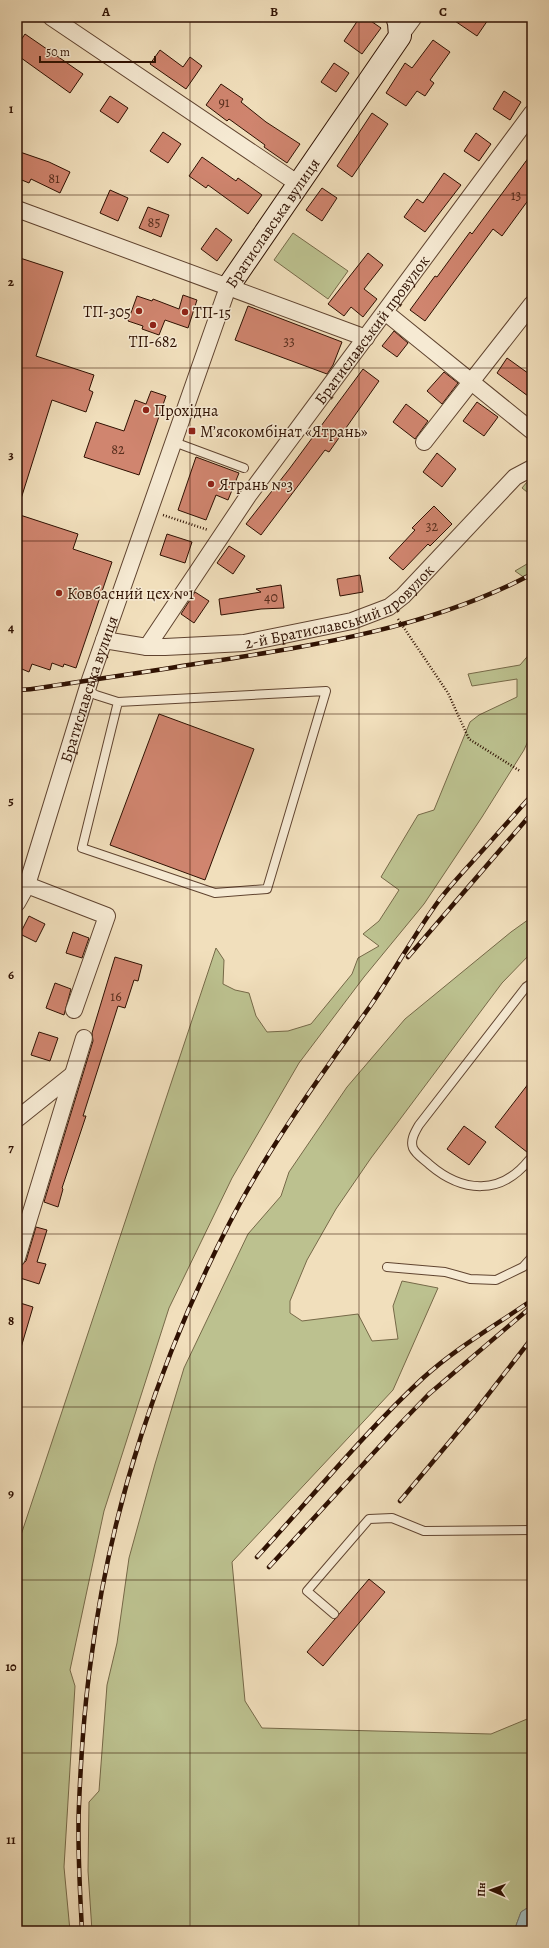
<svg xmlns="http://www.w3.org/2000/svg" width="549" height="1948" viewBox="0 0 549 1948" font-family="Alegreya,serif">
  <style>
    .green { fill: #bcc18f; stroke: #766948 }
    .water { fill: #9fbabb; stroke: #727671 }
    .building { fill: #d0856f; stroke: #2f1102 }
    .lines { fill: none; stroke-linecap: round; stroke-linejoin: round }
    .lane-casing { stroke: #604430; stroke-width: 10 }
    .street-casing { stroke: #604430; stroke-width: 18 }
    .secondary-casing { stroke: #2f1102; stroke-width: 24 }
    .path { stroke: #2f1102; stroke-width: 2.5; stroke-dasharray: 1 2; stroke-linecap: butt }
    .lane { stroke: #f6ead3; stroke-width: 8 }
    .street { stroke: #f6ead3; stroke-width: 16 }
    .secondary { stroke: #f6ead3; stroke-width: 22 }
    .rail-casing { stroke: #2f1102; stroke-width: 4.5 }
    .rail { stroke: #f6ead3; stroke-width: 3; stroke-dasharray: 9; stroke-linecap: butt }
    .grid { fill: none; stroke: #2f1102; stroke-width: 1; stroke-opacity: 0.55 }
    .poi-dot { fill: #8f2418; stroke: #f6ead3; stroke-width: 1.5 }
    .labels { text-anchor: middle; stroke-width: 3; stroke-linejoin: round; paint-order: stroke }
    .number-label { font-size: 14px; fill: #572e1d }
    .street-label { font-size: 16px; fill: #2f1102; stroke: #f6ead3 }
    .poi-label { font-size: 16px; fill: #2f1102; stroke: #f6ead3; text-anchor: start }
    .neatline { fill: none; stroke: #2f1102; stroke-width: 1.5 }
    .grid-label { font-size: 13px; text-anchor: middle; font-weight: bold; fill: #2f1102 }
  </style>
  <rect width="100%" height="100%" fill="#f1dfbc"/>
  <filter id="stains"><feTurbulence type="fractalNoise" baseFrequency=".005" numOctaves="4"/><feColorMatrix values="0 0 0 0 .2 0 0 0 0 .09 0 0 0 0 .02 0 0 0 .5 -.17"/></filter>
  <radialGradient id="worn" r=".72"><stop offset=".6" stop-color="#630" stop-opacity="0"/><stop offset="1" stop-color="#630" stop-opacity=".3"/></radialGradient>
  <!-- green -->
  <path class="green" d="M293,233L348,271L328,299L274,260Z
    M532,476V496L522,488Z
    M532,561V583L515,571Z
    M532,651V732L524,750L482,817L424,904L364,977L299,1063L232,1178L169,1308L104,1511L70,1670L75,1686L64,1867L70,1931H17V1547L216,948L224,960L223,984L235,990L249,993L256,1016L267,1032L288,1031L311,1024L352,974L358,958L379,946L363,934L379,921L399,890L381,877L418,815L434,810L470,722L479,715L517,697V679L472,686L468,674L520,665Z
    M532,917V952L502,983L371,1158L336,1209L307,1260L290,1301V1313L302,1321L358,1314L372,1341L398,1339L393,1306L402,1281L438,1288L393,1390L232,1562L245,1701L262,1728L491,1734L532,1717V1905L521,1912L514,1931H92L88,1871L89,1802L99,1791L107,1685L117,1643L129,1558L155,1464L184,1368L248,1234L281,1196L289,1172L347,1087L405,1019L511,932Z"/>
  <!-- water -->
  <path class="water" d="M532,1905V1931H514L521,1912Z"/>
  <!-- building -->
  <path class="building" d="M360,17H365L381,28L362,54L344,41Z
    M449,17H490L477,36Z
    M25,34L83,74L70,93L17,55V46Z
    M433,40L450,52L430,80L434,83L425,96L417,91L406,106L386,93L405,63L412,68Z
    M160,50L183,67L190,57L202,66L186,89L150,64Z
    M334,63L349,73L336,92L321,82Z
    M221,84L243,99L241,102L266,122L300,144L287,163L264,147L265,145L229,119L227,121L206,105Z
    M504,91L521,102L510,120L493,109Z
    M110,96L128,108L118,123L100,111Z
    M372,113L388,124L352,177L337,166Z
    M163,132L181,144L168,163L150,151Z
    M476,133L491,144L479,161L464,151Z
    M17,151L49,162L70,172L60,193L31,179L29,183L17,178Z
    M532,153V195L502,236L493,229L425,321L410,310L435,276L437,277L470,232L472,234Z
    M202,157L236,181L238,178L262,195L248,214L208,185L206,188L189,176Z
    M444,173L461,185L425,232L404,217L417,199L423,203Z
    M322,188L337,198L322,221L306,210Z
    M110,190L128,198L118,221L100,213Z
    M148,207L169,215L161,237L139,228Z
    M216,228L232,240L217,261L201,249Z
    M368,253L383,265L364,289L377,299L363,317L351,307L344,316L328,304Z
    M17,257L63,272L36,356L94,375L89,390L93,392L86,412L52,400L20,502H17Z
    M183,295L197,300L188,328L165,320L159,335L142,329L143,326L128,321L137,296L152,301L153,299L179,309Z
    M248,306L342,342L333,365L327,374L235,340Z
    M394,331L408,343L397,357L382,346Z
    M507,358L532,376V399L497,373Z
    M363,369L379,381L329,452L325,450L261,535L246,524L290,468Z
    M444,372L458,383L442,404L427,391Z
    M151,391L166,396L139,475L84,457L96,422L124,431L135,400L146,404Z
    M477,402L498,417L484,436L463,421Z
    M406,404L428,421L415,439L393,422Z
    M437,453L456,469L442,487L423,472Z
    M196,457L239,473L228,500L216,495L206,520L178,510Z
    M434,506L452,524L430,546L428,544L403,570L389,558L415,530L412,528Z
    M17,514L78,534L73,549L112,562L76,668L64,664L63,667L52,663L50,670L32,664L29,672L17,667Z
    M167,534L192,542L185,563L160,555Z
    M229,546L245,556L233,574L217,563Z
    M360,575L363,592L340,596L337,579Z
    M281,585L284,608L261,609L221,615L219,599L261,592L256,589Z
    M195,592L209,601L194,623L181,614Z
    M159,714L254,749L205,880L110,845Z
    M29,916L45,924L36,942L20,934Z
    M73,932L89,938L82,958L66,953Z
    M115,957L142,965L138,981L134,980L125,1008L118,1006L83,1116H86L62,1188L63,1189L58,1207L44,1202L93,1041L92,1033Z
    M55,983L71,989L64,1015L46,1008Z
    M39,1032L58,1038L50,1061L31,1055Z
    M532,1079V1156L495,1127Z
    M464,1126L486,1142L469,1165L447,1149Z
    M36,1227L47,1230L37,1262L46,1264L39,1284L17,1277L19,1267L26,1261Z
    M17,1302L33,1307L20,1351H17Z
    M369,1579L385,1592L323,1666L307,1652Z"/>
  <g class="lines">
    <!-- lane casing -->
    <g class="lane-casing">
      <path id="lane" d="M174,442L244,468
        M87,690L96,695L118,702L326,691L267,889L215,893L82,848L118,702
        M529,1160C501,1195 463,1193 430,1165C425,1160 416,1155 413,1148C410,1140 415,1132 419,1125L526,987L532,983
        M387,1267L445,1272L470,1279L496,1280L523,1267L532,1257
        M334,1614L307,1591L369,1519L392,1518L424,1531L532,1530"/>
    </g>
    <!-- street casing -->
    <g class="street-casing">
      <g id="street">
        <path d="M51,17L297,183"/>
        <path d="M400,36L414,17"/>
        <path d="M17,209L366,338"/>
        <path d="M385,312L532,431"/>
        <path d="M424,442L532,304"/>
        <path id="s1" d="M104,640L147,647H165L244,643L352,621L389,607L403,596L515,477L532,468"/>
        <path id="s2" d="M147,647L248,496L532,113"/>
        <path d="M27,885L107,916L74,1010"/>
        <path id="s3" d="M17,903L27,885L90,680L228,287"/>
        <path d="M17,1119L72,1075"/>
        <path d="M17,1258L84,1038"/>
      </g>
    </g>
    <!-- secondary casing -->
    <g class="secondary-casing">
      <g id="secondary">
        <path id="s4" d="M228,287L400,36L399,23L397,17"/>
      </g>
    </g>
    <!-- path -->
    <path class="path" d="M163,515L208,530
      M398,619L448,693L469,739L520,771"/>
    <!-- lane -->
    <use href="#lane" class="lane"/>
    <!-- street -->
    <use href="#street" class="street"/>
    <!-- secondary -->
    <use href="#secondary" class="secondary"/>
    <!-- rail casing -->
    <g class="rail-casing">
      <path id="rail" d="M17,690C33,690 49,686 65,684C98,679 131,674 164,669C288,649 419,634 532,574
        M408,957L532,813
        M400,1501L477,1409L532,1338
        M257,1557C312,1497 364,1433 423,1378C456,1348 496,1325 532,1300
        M269,1567L401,1423L429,1394L531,1307
        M82,1931C80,1889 77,1847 79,1805C81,1756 84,1708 91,1660C110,1508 160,1358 230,1222C270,1145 321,1075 371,1005C395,970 415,933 440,899C450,886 462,873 473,861C493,839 512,817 532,795"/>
    </g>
    <!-- rail -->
    <use href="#rail" class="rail"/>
  </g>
  <!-- grid -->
  <path class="grid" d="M190,17V1931M359,17V1931M17,195H532M17,368H532M17,541H532M17,714H532M17,887H532M17,1061H532M17,1234H532M17,1407H532M17,1580H532M17,1753H532"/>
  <!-- markers -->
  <g class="poi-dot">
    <circle cx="139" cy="311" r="4"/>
    <circle cx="185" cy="312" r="4"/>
    <circle cx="153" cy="325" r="4"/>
    <circle cx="146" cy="410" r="4"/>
    <rect x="188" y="427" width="8" height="8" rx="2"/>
    <circle cx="211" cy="484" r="4"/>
    <circle cx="59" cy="593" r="4"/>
  </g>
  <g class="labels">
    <!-- number labels -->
    <g class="number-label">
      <text x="224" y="107">91</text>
      <text x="54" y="183">81</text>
      <text x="516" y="200">13</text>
      <text x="154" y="227">85</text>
      <text x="289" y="346">33</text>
      <text x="118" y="454">82</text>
      <text x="432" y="531">32</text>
      <text x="271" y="602">40</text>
      <text x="116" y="1001">16</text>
    </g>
    <!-- street labels -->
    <g class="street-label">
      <text dy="6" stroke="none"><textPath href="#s4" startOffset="78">Братиславська вулиця</textPath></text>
      <text dy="6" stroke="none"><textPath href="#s2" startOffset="389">Братиславський провулок</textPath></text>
      <text dy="6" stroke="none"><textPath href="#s1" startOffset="245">2-й Братиславський провулок</textPath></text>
      <text dy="6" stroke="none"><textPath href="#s3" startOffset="226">Братиславська вулиця</textPath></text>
    </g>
    <!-- poi labels -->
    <g class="poi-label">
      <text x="131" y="317" text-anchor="end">ТП-305</text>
      <text x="193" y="318">ТП-15</text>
      <text x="153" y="347" text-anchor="middle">ТП-682</text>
      <text x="154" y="416">Прохідна</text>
      <text x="200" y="437">М’ясокомбінат «Ятрань»</text>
      <text x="219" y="490">Ятрань №3</text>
      <text x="67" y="599">Ковбасний цех №1</text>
    </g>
  </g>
  <!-- margin -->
  <rect width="549" height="1948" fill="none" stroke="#f1dfbc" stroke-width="44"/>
  <!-- north arrow -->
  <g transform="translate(491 1890) rotate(272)" stroke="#f6ead3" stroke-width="3" paint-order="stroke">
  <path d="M0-3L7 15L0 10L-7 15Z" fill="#2f1102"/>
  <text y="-6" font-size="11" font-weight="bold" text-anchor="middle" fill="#2f1102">Пн</text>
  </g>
  <!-- scale -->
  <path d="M40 56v6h115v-6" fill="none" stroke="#2f1102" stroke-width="2"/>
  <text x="46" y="56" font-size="12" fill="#2f1102" stroke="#f6ead3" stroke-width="3" paint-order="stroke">50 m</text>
  <rect x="22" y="22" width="505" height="1904" class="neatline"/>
  <g class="grid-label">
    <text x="106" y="16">A</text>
    <text x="274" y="16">B</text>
    <text x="443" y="16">C</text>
    <text x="11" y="113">1</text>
    <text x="11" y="286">2</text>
    <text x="11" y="459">3</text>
    <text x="11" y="632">4</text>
    <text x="11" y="805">5</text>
    <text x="11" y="979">6</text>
    <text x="11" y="1152">7</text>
    <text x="11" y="1325">8</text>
    <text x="11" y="1498">9</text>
    <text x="11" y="1671">10</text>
    <text x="11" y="1844">11</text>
  </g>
  <rect width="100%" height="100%" filter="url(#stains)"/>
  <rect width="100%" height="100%" fill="url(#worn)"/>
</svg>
